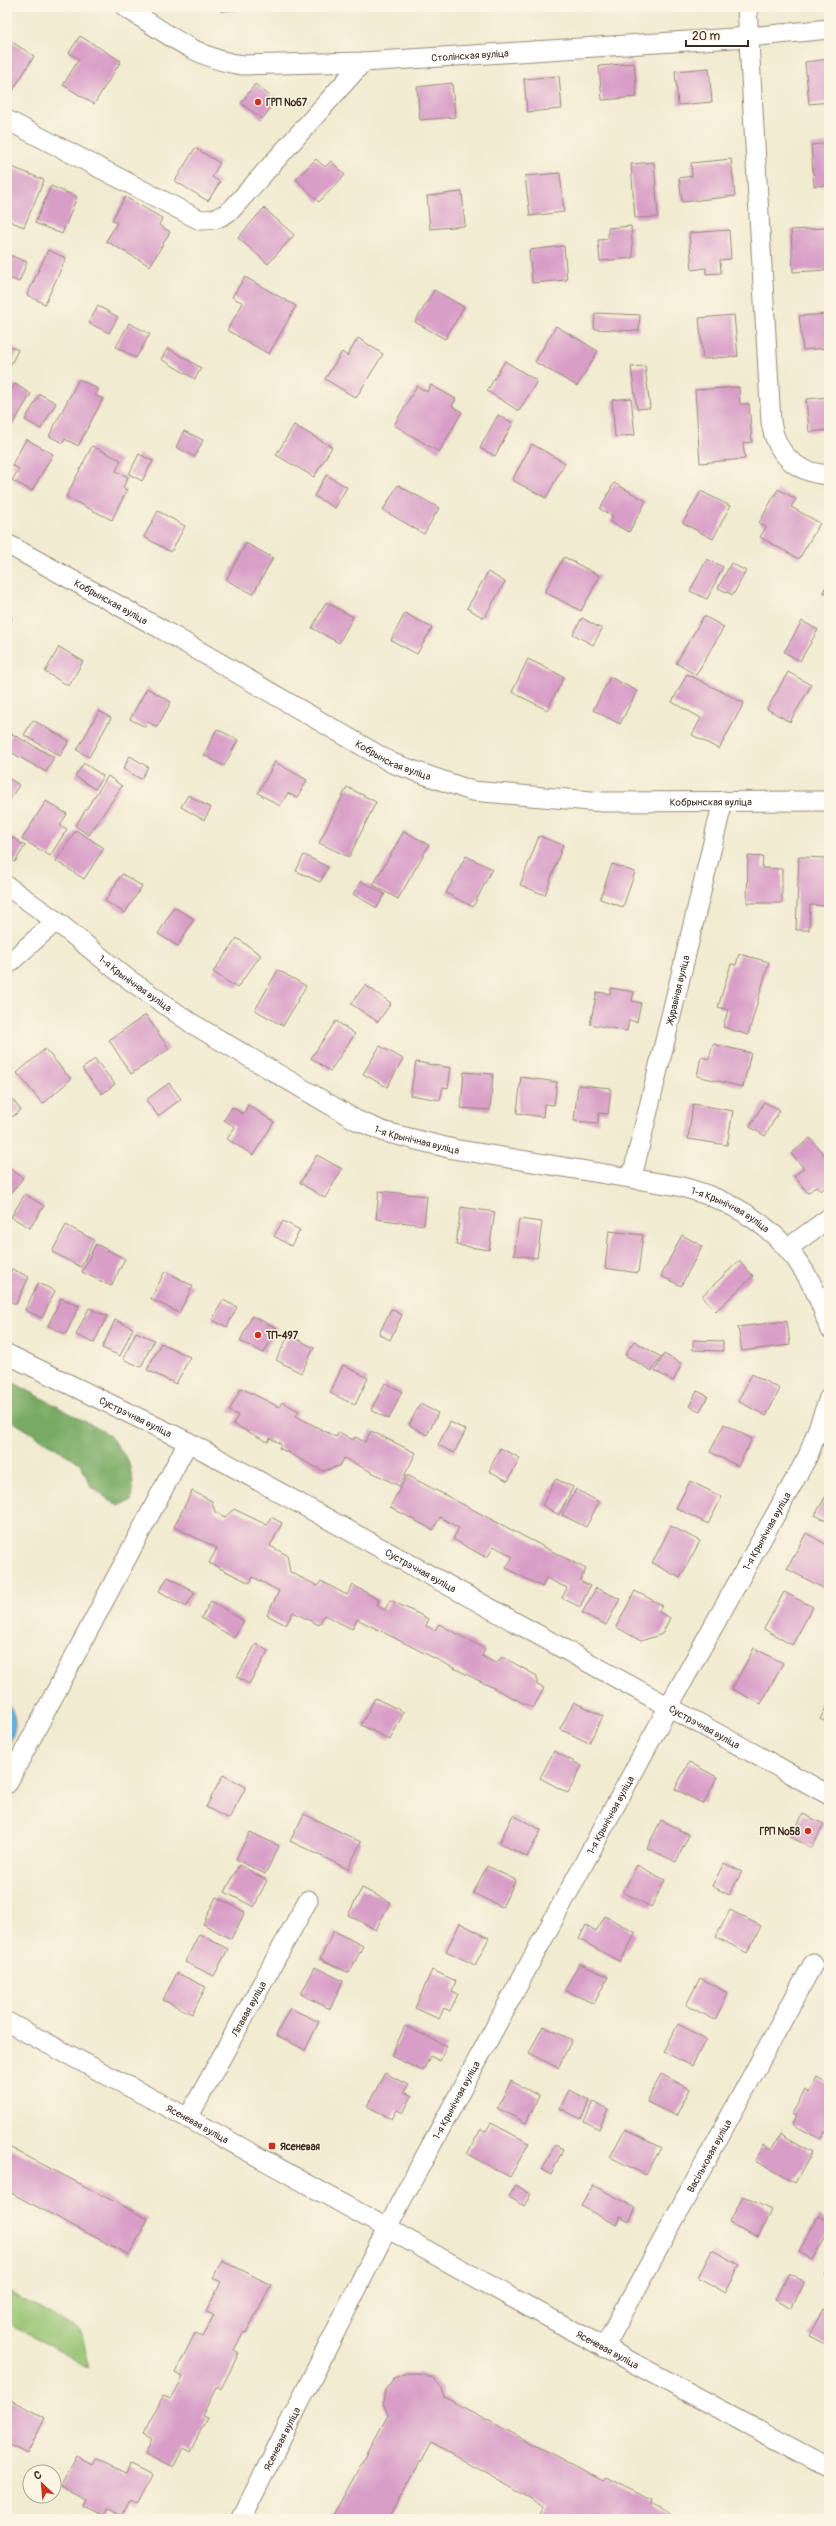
<svg xmlns="http://www.w3.org/2000/svg" width="836" height="2526" viewBox="0 0 836 2526" font-family="Pangolin,sans-serif">
  <style>
    .green { fill: #95c472; stroke: #687748 }
    .forest { fill: #78aa64; stroke: #5a6a41 }
    .water { fill: #66b3e0; stroke: #506e7f }
    .building { fill: #d89ec7 }
    .lines { fill: none; stroke-linecap: round; stroke-linejoin: round }
    .minor-casing { stroke: #968a78; stroke-width: 21 }
    .minor { stroke: #fff; stroke-width: 19 }
    .poi-dot { fill: #c8321e; stroke: #fcf5e5; stroke-width: 1.5 }
    .labels { text-anchor: middle; stroke-width: 3; stroke-linejoin: round; paint-order: stroke }
    .street-label { font-size: 10px; fill: #3b2a1e; stroke: #fcf5e5 }
    .poi-label { font-size: 10px; font-weight: bold; fill: #3b2a1e; stroke: #fcf5e5; text-anchor: start }
  </style>
  <rect width="100%" height="100%" fill="#fcf5e5"/>
  <filter id="ink" filterUnits="userSpaceOnUse"><feTurbulence type="fractalNoise" baseFrequency=".025" numOctaves="2"/><feDisplacementMap in="SourceGraphic" scale="8" xChannelSelector="R" yChannelSelector="G"/><feConvolveMatrix kernelMatrix="1 2 1 2 8 2 1 2 1" color-interpolation-filters="sRGB"/></filter>
  <filter id="wash" filterUnits="userSpaceOnUse"><feTurbulence type="fractalNoise" baseFrequency=".012" numOctaves="4" result="noise"/><feDisplacementMap in="SourceGraphic" scale="16" xChannelSelector="R" yChannelSelector="G"/><feGaussianBlur stdDeviation="0.9" result="paint"/><feColorMatrix in="noise" values="0 0 0 0 0 0 0 0 0 0 0 0 0 0 0 0 0 1.4 0 .05"/><feComposite in="paint" operator="in"/></filter>
  <g filter="url(#wash)">
    <rect width="100%" height="100%" fill="#f1ebd1"/>
    <!-- green -->
    <path class="green" d="M7,2291L81,2331L90,2368L7,2322Z"/>
    <!-- forest -->
    <path class="forest" d="M7,1379L108,1434L128,1460L133,1481L131,1501L118,1506L91,1487L80,1463L7,1418Z"/>
    <!-- water -->
    <path class="water" d="M7,1702C19,1719 16,1731 7,1748Z"/>
    <g id="blocks">
      <!-- building -->
      <path class="building" d="M156,7H172V8L156,10Z
        M220,7H252V8L221,11Z
        M80,36L121,61L94,104L63,85L79,59L69,53Z
        M7,39L34,56L10,95L7,93Z
        M829,59V102L809,104L805,62Z
        M634,63L637,97L602,100L599,66Z
        M709,68L712,102L678,105L675,71Z
        M559,76L562,109L527,112L524,79Z
        M452,83L455,117L420,120L417,87Z
        M255,84L276,101L262,119L241,103Z
        M829,143V185L814,186L811,145Z
        M195,148L220,163L212,177L220,182L208,201L175,181Z
        M316,159L325,167L331,161L345,175L319,202L296,179Z
        M731,159L735,196L682,202L679,178L692,176L691,163Z
        M654,162L658,217L635,218L631,164Z
        M7,165L44,180L24,227L7,220Z
        M560,173L564,212L530,216L525,176Z
        M51,186L77,197L62,234L35,223Z
        M462,192L465,226L430,229L427,196Z
        M125,197L162,218L159,225L170,232L150,266L106,241L117,223L112,220Z
        M264,208L294,235L268,264L238,238Z
        M631,226L633,258L600,261L598,240L608,239V228Z
        M826,228L829,270L793,272L791,230Z
        M729,230L731,259L720,260L721,273L706,274V268L692,270L689,233Z
        M564,246L567,280L532,283L529,250Z
        M48,250L66,258L45,304L27,295Z
        M7,254L27,262L19,282L7,277Z
        M245,277L296,306L269,354L227,330L243,303L232,297Z
        M434,290L464,307L445,339L415,322Z
        M98,306L118,317L109,333L89,323Z
        M595,313L640,315L639,331L594,329Z
        M829,314V348L803,350L799,316Z
        M734,315L738,356L703,359L699,318Z
        M129,323L150,334L136,358L116,347Z
        M556,326L598,351L577,386L535,362Z
        M358,338L383,354L356,398L325,379L342,352L347,356Z
        M7,345L18,350L7,372Z
        M168,348L201,368L195,379L161,359Z
        M505,361L537,381L519,411L487,391Z
        M645,366L650,408L637,409L631,367Z
        M79,379L98,389L95,395L103,399L78,446L65,439L63,443L49,436Z
        M15,384L31,394L11,427L7,425V397Z
        M431,385L456,399L452,406L462,412L439,452L394,425L417,386L427,392Z
        M739,387L740,404H749L752,442L743,443L745,459L700,463L695,390Z
        M40,394L56,403L41,429L25,420Z
        M829,397V430L809,432L806,399Z
        M631,398L635,435L615,437L612,400Z
        M498,415L513,423L495,456L480,448Z
        M294,425L332,447L314,477L276,455Z
        M184,431L203,440L195,457L176,447Z
        M26,439L53,454L32,491L12,480L19,469L12,465Z
        M532,444L565,463L546,498L512,480Z
        M92,446L121,460L116,471L128,477L123,488L127,490L112,520L66,497Z
        M139,454L153,461L142,481L129,474Z
        M326,475L347,487L335,508L314,496Z
        M614,483L646,501L629,532L610,522L613,516L600,509Z
        M398,485L439,508L424,534L383,510Z
        M778,489L796,499L791,507L820,523L799,559L760,537L766,527L759,523Z
        M701,491L730,506L713,539L683,523Z
        M158,511L185,526L171,552L144,537Z
        M246,543L273,558L253,594L226,580Z
        M564,557L600,576L581,611L545,592Z
        M707,559L723,567L707,599L690,591Z
        M731,563L746,571L733,595L718,588Z
        M488,572L505,582L484,618L467,608Z
        M829,582V595L823,592Z
        M326,602L353,617L339,643L312,628Z
        M405,613L432,628L417,654L391,640Z
        M7,615L12,618L7,628Z
        M704,616L724,627L696,675L676,663Z
        M582,618L602,629L593,645L573,634Z
        M802,621L818,630L800,661L784,652Z
        M59,647L83,661L69,686L45,672Z
        M528,659L564,677L547,710L512,692Z
        M788,672L811,685L790,722L767,709Z
        M687,674L744,703L719,749L692,735L701,718L672,702Z
        M610,677L637,691L620,724L593,710Z
        M147,688L171,702L157,727L148,722L145,727L130,719Z
        M99,711L111,718L89,757L77,750Z
        M33,720L69,741L60,756L24,735Z
        M217,729L238,740L224,766L204,755Z
        M12,734L54,757L46,772L7,750V743Z
        M130,756L148,767L141,779L123,769Z
        M275,762L307,780L297,798L288,793L280,806L258,793Z
        M84,763L103,776L95,789L75,776Z
        M108,776L122,786L89,835L75,826Z
        M7,777L19,785L7,804Z
        M347,787L376,802L349,857L319,843Z
        M188,795L211,808L204,820L181,807Z
        M46,801L67,814L60,825L67,829L50,856L22,839Z
        M76,830L104,848L84,879L56,861Z
        M404,831L429,845L398,899L373,885Z
        M539,836L563,845L545,895L520,885Z
        M12,837L25,846L15,862L7,857V845Z
        M304,855L328,867L320,882L296,871Z
        M466,856L492,869L473,907L446,893Z
        M748,856L763,857L762,868L782,869V903H747Z
        M799,857L829,858V906L810,905L809,930H796Z
        M612,864L635,872L623,907L600,899Z
        M122,874L142,886L125,913L105,901Z
        M361,881L385,894L377,908L353,894Z
        M174,907L194,919L178,946L158,934Z
        M237,938L261,955L237,988L213,972Z
        M739,954L769,962L748,1035L723,1027L728,1010L718,1007L731,964L736,965Z
        M278,970L306,986L283,1026L255,1010Z
        M365,985L391,1003L378,1022L351,1004Z
        M611,988L634,992L632,1001L641,1003L637,1022L629,1020L627,1031L590,1024L597,992L610,994Z
        M146,1015L169,1049L131,1074L109,1040Z
        M336,1021L355,1034L330,1071L311,1058Z
        M713,1044L751,1053L743,1087L697,1076L701,1057L709,1059Z
        M380,1046L403,1059L387,1087L363,1074Z
        M45,1049L71,1079L43,1104L17,1073Z
        M95,1059L115,1084L102,1094L82,1069Z
        M416,1062L451,1068L448,1088L443,1087L440,1100L410,1095Z
        M464,1072L493,1074L490,1110L461,1108Z
        M521,1077L557,1082L554,1105L544,1104L543,1117L517,1113Z
        M169,1083L181,1099L158,1116L146,1100Z
        M578,1085L611,1088L608,1114L599,1113L598,1123L574,1121Z
        M7,1093L21,1110L7,1121Z
        M764,1102L780,1110L765,1136L750,1127Z
        M693,1104L733,1111L727,1145L688,1139Z
        M248,1105L274,1122L253,1155L227,1139L235,1127L224,1120L232,1107L243,1114Z
        M810,1138L829,1161V1184L821,1191L816,1186L808,1193L794,1176L804,1168L791,1154Z
        M317,1155L342,1169L325,1198L300,1183Z
        M7,1166L23,1178L11,1193L7,1190Z
        M379,1191L427,1196L424,1225L376,1219Z
        M25,1194L44,1206L30,1228L11,1217Z
        M461,1207L495,1212L489,1250L456,1245Z
        M519,1219L542,1222L537,1258L514,1255Z
        M283,1221L300,1230L291,1246L274,1236Z
        M66,1225L94,1240L81,1267L52,1252Z
        M609,1231L643,1235L638,1273L605,1268Z
        M682,1235L702,1246L681,1286L661,1276Z
        M96,1244L125,1259L111,1286L82,1272Z
        M739,1261L753,1276L716,1311L702,1296Z
        M12,1269L29,1277L16,1304L7,1300V1279Z
        M165,1271L193,1286L179,1313L151,1299Z
        M38,1283L55,1291L42,1318L25,1310Z
        M61,1298L79,1306L66,1334L48,1326Z
        M223,1300L237,1307L227,1327L212,1320Z
        M89,1308L107,1316L94,1343L76,1335Z
        M391,1309L402,1315L390,1340L379,1334Z
        M252,1316L277,1328L264,1353L240,1341Z
        M115,1320L133,1328L120,1356L102,1348Z
        M787,1321L790,1345L742,1351L738,1327Z
        M136,1332L154,1340L141,1367L123,1359Z
        M289,1335L314,1348L301,1373L276,1360Z
        M693,1340L723,1341V1351L693,1350Z
        M634,1341L661,1357L652,1371L625,1355Z
        M161,1343L190,1357L176,1384L147,1370Z
        M664,1354L682,1364L673,1381L655,1371Z
        M343,1365L368,1378L355,1405L330,1393Z
        M752,1374L780,1389L766,1416L738,1401Z
        M385,1383L402,1391L389,1419L371,1410Z
        M241,1388L279,1407L282,1402L299,1411L296,1416L336,1437L339,1432L353,1440L355,1437L365,1442L371,1431L416,1453L399,1486L344,1458L339,1466L323,1471L279,1448L281,1444L270,1438L268,1442L233,1424L238,1415L229,1411Z
        M697,1391L708,1396L700,1411L689,1406Z
        M420,1404L438,1413L427,1435L409,1425Z
        M450,1422L466,1430L454,1453L438,1445Z
        M724,1424L752,1439L738,1466L710,1452Z
        M500,1448L520,1458L508,1481L489,1471Z
        M407,1475L586,1569L580,1581L590,1586L580,1607L562,1598L567,1588L546,1578L542,1587L506,1568L513,1557L494,1546L487,1558L453,1539L459,1528L440,1517L433,1530L390,1507Z
        M556,1479L573,1487L559,1515L542,1505Z
        M690,1481L722,1497L708,1524L676,1508Z
        M576,1489L599,1502L586,1527L562,1515Z
        M192,1491L212,1501L215,1512L225,1517L234,1509L267,1525L271,1517L282,1523L270,1546L287,1555L290,1572L318,1586L321,1581L347,1595L353,1585L379,1600L377,1606L385,1610L390,1600L429,1619L426,1626L435,1630L439,1624L485,1649L482,1656L495,1663L503,1657L537,1676V1685L544,1688L533,1708L357,1619L352,1629L324,1615L319,1625L293,1612L286,1625L267,1615L279,1591L253,1577L250,1583L209,1563L217,1548L174,1527Z
        M827,1494L829,1496V1522L815,1515Z
        M671,1526L700,1541L680,1578L652,1563Z
        M806,1533L829,1546V1587L827,1590L787,1569Z
        M168,1577L195,1592L186,1607L159,1591Z
        M596,1588L620,1599L606,1625L582,1613Z
        M635,1591L662,1605L659,1612L670,1618L662,1634L641,1641L616,1627Z
        M784,1592L813,1607L792,1645L764,1629Z
        M211,1601L244,1621L234,1638L201,1618Z
        M256,1644L268,1651L249,1684L237,1677Z
        M754,1648L783,1663L761,1704L732,1689Z
        M375,1698L404,1712L390,1740L361,1725Z
        M574,1702L603,1716L589,1743L560,1729Z
        M829,1702V1723L820,1719Z
        M829,1731V1741L825,1738Z
        M554,1751L582,1766L568,1793L540,1778Z
        M689,1762L717,1777L704,1804L675,1789Z
        M223,1775L246,1787L229,1819L206,1807Z
        M304,1814L361,1842L348,1869L290,1841Z
        M803,1814L824,1824L812,1848L791,1837Z
        M513,1815L541,1830L527,1857L499,1843Z
        M661,1820L689,1835L676,1862L647,1848Z
        M250,1832L279,1846L265,1874L236,1859Z
        M724,1863L742,1872L729,1895L712,1886Z
        M239,1865L267,1880L254,1907L225,1892Z
        M637,1865L665,1880L651,1907L623,1892Z
        M487,1866L516,1880L502,1907L473,1893Z
        M362,1888L390,1902L376,1930L348,1915Z
        M216,1897L245,1912L231,1939L203,1924Z
        M730,1910L761,1926L747,1953L716,1937Z
        M605,1916L636,1933L620,1962L579,1939L586,1925L596,1931Z
        M460,1923L489,1938L475,1965L446,1951Z
        M334,1931L363,1946L349,1973L320,1959Z
        M199,1934L228,1949L214,1976L185,1962Z
        M579,1963L608,1977L594,2004L565,1990Z
        M315,1967L343,1981L330,2009L301,1994Z
        M432,1970L456,1981L452,1991L458,1994L450,2011L444,2008L439,2019L415,2008Z
        M177,1973L206,1987L192,2014L163,2000Z
        M700,1978L728,1993L715,2020L686,2005Z
        M290,2008L319,2022L305,2050L276,2035Z
        M678,2024L706,2039L692,2066L664,2052Z
        M405,2026L447,2046L440,2061L430,2056L423,2071L391,2056Z
        M543,2026L572,2040L558,2068L529,2053Z
        M385,2073L408,2085L404,2092L412,2096L403,2113L397,2110L392,2119L367,2106Z
        M661,2074L690,2089L676,2116L647,2102Z
        M817,2077L829,2084V2130L828,2133L824,2131L820,2139L792,2124L796,2116L792,2114L805,2090L809,2093Z
        M511,2081L539,2096L526,2123L497,2108Z
        M569,2090L590,2100L581,2119L560,2108Z
        M594,2102L608,2110L599,2129L584,2121Z
        M491,2123L529,2143L510,2177L467,2154L481,2129L486,2131Z
        M625,2129L661,2148L646,2175L610,2157Z
        M780,2135L812,2153L795,2183L755,2161L763,2145L771,2150Z
        M555,2145L563,2149L551,2175L542,2170Z
        M7,2146L148,2219L129,2255L7,2191Z
        M516,2185L531,2194L524,2206L509,2197Z
        M593,2185L636,2208L629,2222L620,2217L616,2225L581,2206Z
        M743,2196L771,2210L758,2237L729,2223Z
        M818,2216L829,2222V2230L813,2260L799,2252Z
        M712,2250L740,2265L726,2292L698,2277Z
        M222,2260L271,2285L246,2333L244,2332L234,2350L239,2353L221,2389L217,2386L202,2416L207,2418L190,2452L183,2448L173,2468L145,2454L152,2439L143,2434L163,2396L171,2399L183,2377L175,2373L195,2333L202,2337L214,2315L206,2312L221,2282L213,2278Z
        M829,2267V2278L825,2275Z
        M788,2273L805,2282L791,2308L775,2300Z
        M823,2309L829,2312V2346L809,2336Z
        M407,2373H419L432,2377L442,2388L444,2397L603,2481L606,2478L652,2500L651,2504L679,2519H537L544,2506L431,2443L388,2519H331L388,2415L383,2403L385,2390L394,2378Z
        M7,2398L45,2418L27,2454L7,2444Z
        M77,2456L92,2464L95,2458L126,2474L130,2465L152,2476L137,2505L130,2501L122,2517L107,2509L104,2516L82,2505L85,2499L61,2487Z"/>
    </g>
  </g>
  <g filter="url(#ink)">
    <use href="#blocks" fill-opacity="0" stroke="#968a78" stroke-width="1"/>
    <g class="lines">
      <!-- minor casing -->
      <g class="minor-casing">
        <g id="minor">
          <path id="s1" d="M125,7C163,31 198,60 243,65L363,62L749,37L829,29"/>
          <path d="M747,7L771,422C776,454 796,473 829,475"/>
          <path d="M7,120L200,220C214,220 221,218 232,209L363,62"/>
          <path id="s2" d="M7,544L163,630L392,763L472,791L603,802L829,801"/>
          <path id="s3" d="M7,886L56,921L124,976L191,1023L356,1120L385,1132L453,1149L678,1186C755,1205 807,1250 829,1328"/>
          <path d="M7,965L56,921"/>
          <path id="s4" d="M632,1177L723,801"/>
          <path d="M788,1248L829,1218"/>
          <path id="s5" d="M7,1354L188,1442L829,1795"/>
          <path d="M7,1784L188,1442"/>
          <path id="s6" d="M7,2022L188,2118L531,2308L829,2468"/>
          <path id="s7" d="M188,2118L308,1900"/>
          <path id="s8" d="M604,2348L813,1964"/>
          <path id="s9" d="M241,2519L400,2203L669,1706L808,1456L829,1398"/>
        </g>
      </g>
      <!-- minor -->
      <use href="#minor" class="minor"/>
    </g>
  </g>
  <!-- markers -->
  <g class="poi-dot">
    <circle cx="258" cy="102" r="4"/>
    <circle cx="258" cy="1335" r="4"/>
    <circle cx="808" cy="1831" r="4"/>
    <rect x="268" y="2142" width="8" height="8" rx="2"/>
  </g>
  <g class="labels">
    <!-- street labels -->
    <g class="street-label">
      <text dy="4" stroke="none"><textPath href="#s1" startOffset="360">Столінская вуліца</textPath></text>
      <text dy="4" stroke="none"><textPath href="#s2" startOffset="119">Кобрынская вуліца</textPath></text>
      <text dy="4" stroke="none"><textPath href="#s2" startOffset="443">Кобрынская вуліца</textPath></text>
      <text dy="4" stroke="none"><textPath href="#s2" startOffset="767">Кобрынская вуліца</textPath></text>
      <text dy="4" stroke="none"><textPath href="#s3" startOffset="161">1-я Крынічная вуліца</textPath></text>
      <text dy="4" stroke="none"><textPath href="#s4" startOffset="193">Журавіная вуліца</textPath></text>
      <text dy="4" stroke="none"><textPath href="#s3" startOffset="485">1-я Крынічная вуліца</textPath></text>
      <text dy="4" stroke="none"><textPath href="#s3" startOffset="808">1-я Крынічная вуліца</textPath></text>
      <text dy="4" stroke="none"><textPath href="#s5" startOffset="143">Сустрэчная вуліца</textPath></text>
      <text dy="4" stroke="none"><textPath href="#s9" startOffset="1119">1-я Крынічная вуліца</textPath></text>
      <text dy="4" stroke="none"><textPath href="#s5" startOffset="467">Сустрэчная вуліца</textPath></text>
      <text dy="4" stroke="none"><textPath href="#s5" startOffset="791">Сустрэчная вуліца</textPath></text>
      <text dy="4" stroke="none"><textPath href="#s9" startOffset="795">1-я Крынічная вуліца</textPath></text>
      <text dy="4" stroke="none"><textPath href="#s7" startOffset="125">Ліпавая вуліца</textPath></text>
      <text dy="4" stroke="none"><textPath href="#s9" startOffset="471">1-я Крынічная вуліца</textPath></text>
      <text dy="4" stroke="none"><textPath href="#s6" startOffset="216">Ясеневая вуліца</textPath></text>
      <text dy="4" stroke="none"><textPath href="#s8" startOffset="219">Васільковая вуліца</textPath></text>
      <text dy="4" stroke="none"><textPath href="#s6" startOffset="684">Ясеневая вуліца</textPath></text>
      <text dy="4" stroke="none"><textPath href="#s9" startOffset="90">Ясеневая вуліца</textPath></text>
    </g>
    <!-- poi labels -->
    <g class="poi-label">
      <text x="266" y="106">ГРП №67</text>
      <text x="266" y="1339">ТП-497</text>
      <text x="800" y="1835" text-anchor="end">ГРП №58</text>
      <text x="280" y="2150">Ясеневая</text>
    </g>
  </g>
  <!-- margin -->
  <rect width="836" height="2526" fill="none" stroke="#fcf5e5" stroke-width="24"/>
  <!-- north arrow -->
  <g transform="translate(42 2484) rotate(334)"><circle r="19" fill="#fcf5e5" stroke="#afa495"/>
  <path d="M0-3L7 15L0 10L-7 15Z" fill="#c8321e"/>
  <text y="-6" font-size="11" font-weight="bold" text-anchor="middle" fill="#3b2a1e">С</text>
  </g>
  <!-- scale -->
  <path d="M686 40v6h62v-6" fill="none" stroke="#3b2a1e" stroke-width="2"/>
  <text x="692" y="40" font-size="12" fill="#3b2a1e" stroke="#fcf5e5" stroke-width="3" paint-order="stroke">20 m</text>
</svg>
